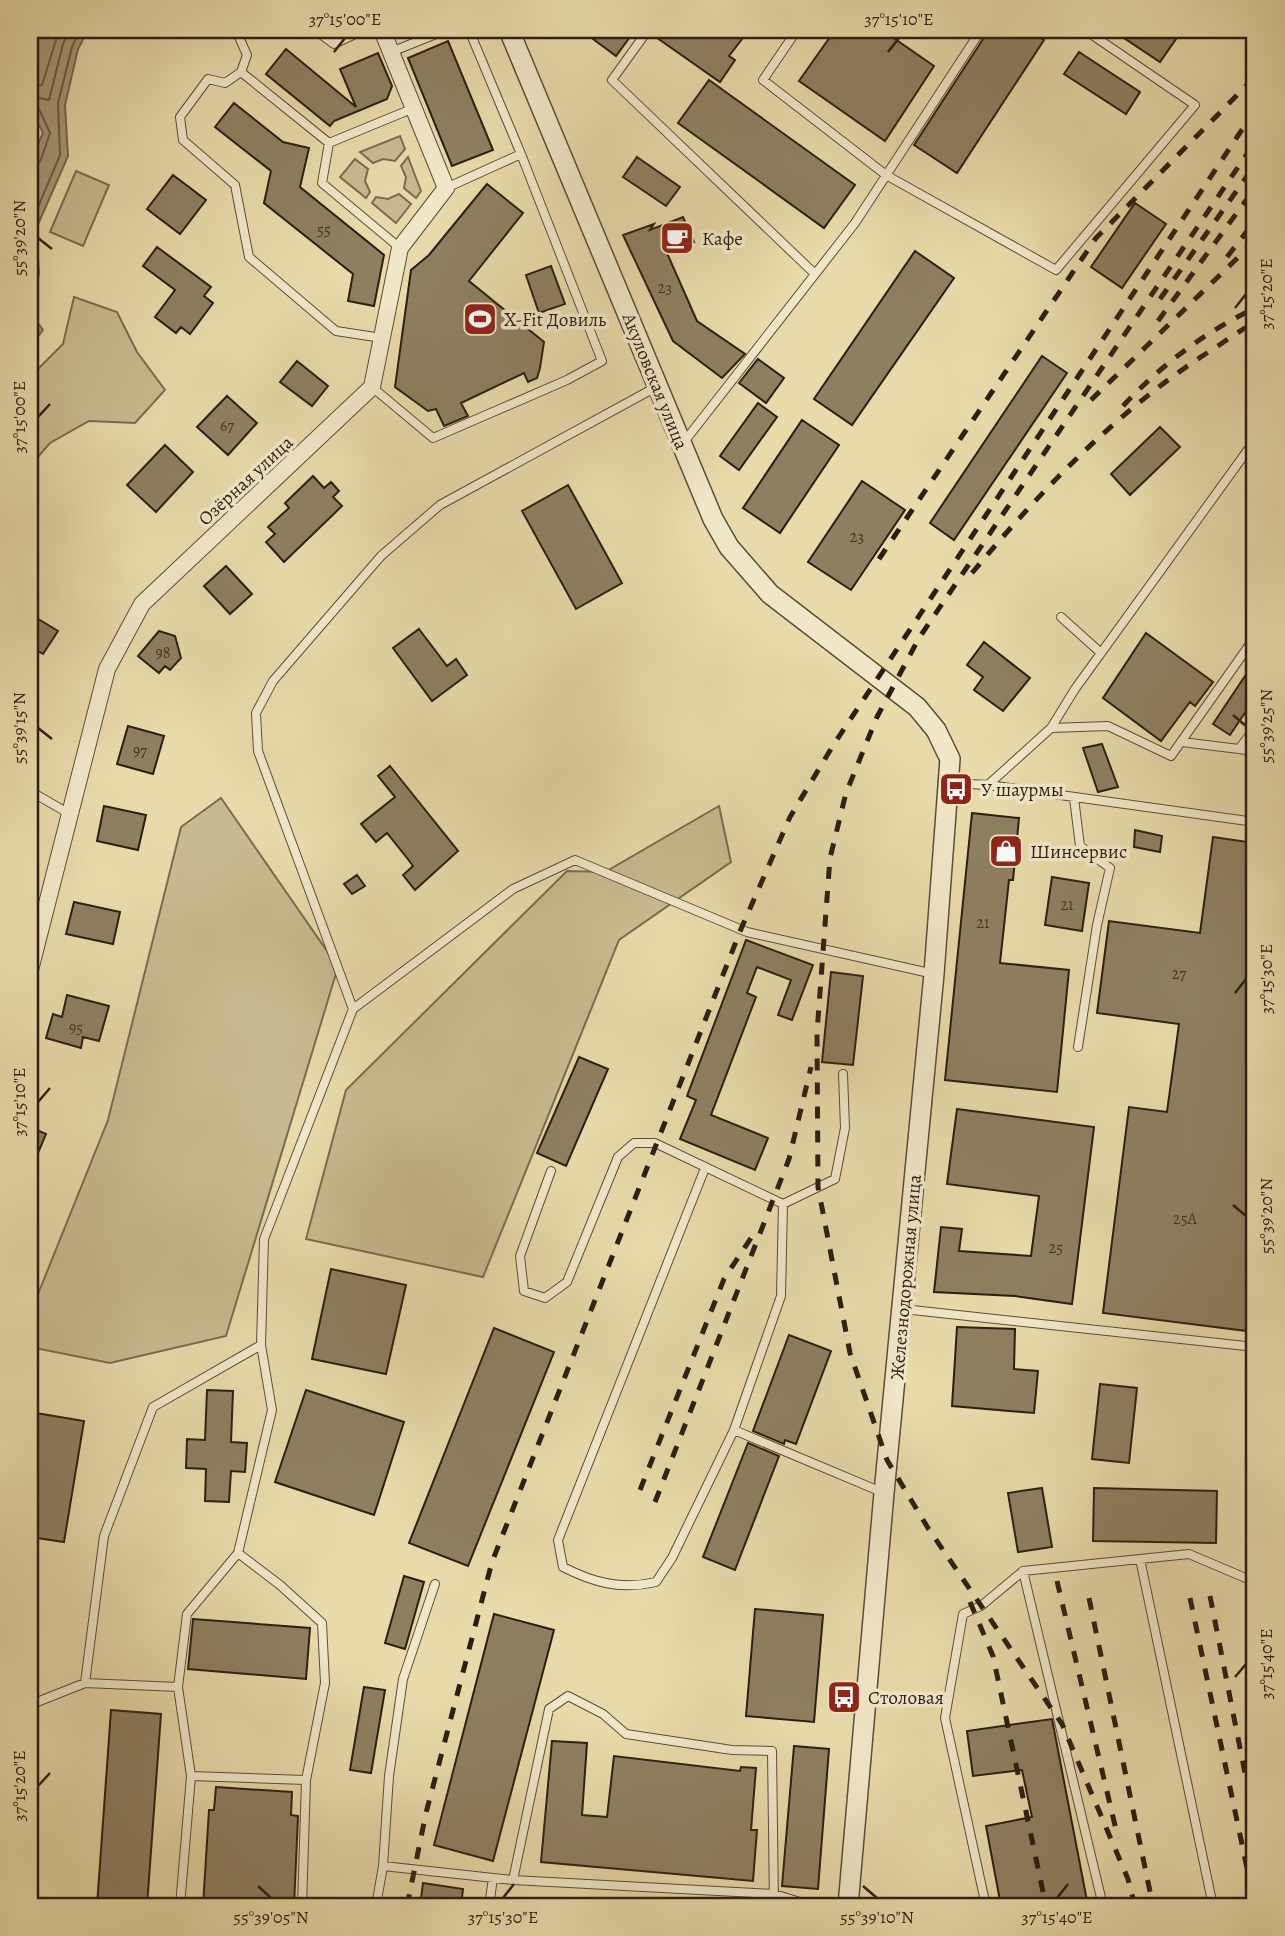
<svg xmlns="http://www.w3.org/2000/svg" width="1285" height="1936" viewBox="0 0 1285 1936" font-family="Alegreya,serif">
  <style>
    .green { fill: #c8ba90; stroke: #7a6c50; stroke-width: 2 }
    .water { fill: #a89a76; stroke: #77684e; stroke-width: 2 }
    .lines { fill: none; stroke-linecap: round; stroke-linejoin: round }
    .shore { stroke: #6a5c44; stroke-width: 2 }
    .building { fill: #8e7f61; stroke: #2d1d11; stroke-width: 2 }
    .service-casing { stroke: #5c4c37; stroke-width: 10 }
    .minor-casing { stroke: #5c4c37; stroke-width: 18 }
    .tertiary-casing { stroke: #5c4c37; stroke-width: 22 }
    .service { stroke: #f0e7c8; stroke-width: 8 }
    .minor { stroke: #f0e7c8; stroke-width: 16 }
    .tertiary { stroke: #f0e7c8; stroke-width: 19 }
    .rail { stroke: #2d1d11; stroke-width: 5; stroke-dasharray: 12 12; stroke-linecap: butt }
    .ticks { fill: none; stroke: #2d1d11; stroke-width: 2.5 }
    .labels { text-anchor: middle; stroke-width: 7; stroke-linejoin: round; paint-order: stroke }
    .number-label { font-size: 16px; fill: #453625 }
    .poi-label { font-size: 19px; fill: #2d1d11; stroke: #f0e7c8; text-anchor: start }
    .street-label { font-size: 19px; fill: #2d1d11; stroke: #f0e7c8 }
    .neatline { fill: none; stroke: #2d1d11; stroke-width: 2.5 }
    .ticks-label { font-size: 18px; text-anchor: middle; fill: #2d1d11 }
  </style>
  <rect width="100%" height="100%" fill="#e8daaa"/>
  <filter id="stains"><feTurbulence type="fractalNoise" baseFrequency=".00286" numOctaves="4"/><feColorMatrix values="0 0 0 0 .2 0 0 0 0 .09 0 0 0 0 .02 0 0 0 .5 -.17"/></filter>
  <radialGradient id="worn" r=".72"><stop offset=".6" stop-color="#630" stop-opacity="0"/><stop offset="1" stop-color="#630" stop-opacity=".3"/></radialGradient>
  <!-- green -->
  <path class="green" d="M400,136L405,149L395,161L383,159L373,163L360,152Z
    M408,157L421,191L416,198L404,188L406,177L401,166Z
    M355,159L368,169L365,181L370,192L366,198L340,177Z
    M76,171L109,185L83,246L50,232Z
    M399,194L411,204L396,223L372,203L376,197L388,199Z
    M74,297L117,312L137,352L165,390L135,423L89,421L50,443L30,466V377L63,344Z
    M221,798L338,967L226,1336L110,1363L30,1347V1314L108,1120L181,827Z
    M719,806L731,862L619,940L483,1277L306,1239L346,1090L567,871L605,872Z"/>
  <!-- water -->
  <path class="water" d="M30,30H88L78,49L65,105L68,156L36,229L39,274L30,307V162L43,133L30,107Z
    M30,312L43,330L30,347Z"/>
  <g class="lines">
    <!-- shore -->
    <path class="shore" d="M30,86L42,85L59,30
      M30,96L49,100L63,44L70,30
      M30,105L39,109L50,133L40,162L30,167
      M30,226L60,155L58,103L72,47L80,30"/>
  </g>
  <!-- building -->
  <path class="building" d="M581,30H635L616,56Z
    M654,30H749L729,56L735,60L720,82L653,35Z
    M835,30H882L934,66L885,141L799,81Z
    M989,30H1028L1044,40L957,173L914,145Z
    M1112,30H1161L1176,39L1160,62Z
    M448,41L493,150L452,166L408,58Z
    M286,49L356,107L340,69L378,53L392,86L387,99L334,121L330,126L266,74Z
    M1079,52L1140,92L1126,114L1064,74Z
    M709,80L855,185L824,228L678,123Z
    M234,103L283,142L309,148L300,187L384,255L374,306L348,301L353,274L264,203L271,171L215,127Z
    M637,157L680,187L666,206L623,177Z
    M173,175L206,200L180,234L147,209Z
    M487,184L523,213L469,281L544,342L540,368L537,378L528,382L524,373L461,403L468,416L444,426L436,409L428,411L395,387L411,270L429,255Z
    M1135,203L1166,224L1122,288L1091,267Z
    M683,217L694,242L667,253L697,321L745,354L722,378L673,341L623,235L654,224L650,230Z
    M157,247L211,287L204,296L213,303L190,334L181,327L176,333L155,317L175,290L143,266Z
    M915,251L954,278L852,425L814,399Z
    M551,266L565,304L539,313L526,275Z
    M1042,356L1067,373L954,540L930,523Z
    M758,359L784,378L766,403L739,383Z
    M297,361L328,386L312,406L280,382Z
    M227,396L257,423L228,455L197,427Z
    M758,403L777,417L739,470L720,456Z
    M802,420L839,445L780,533L743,508Z
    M1160,427L1180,447L1130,495L1111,474Z
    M165,445L193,472L156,512L127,485Z
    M313,476L324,488L331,482L339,491L333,497L342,506L284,562L266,542L275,534L268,527L289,508L285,503Z
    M862,481L905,510L851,590L808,562Z
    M568,485L622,583L576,609L522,511Z
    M226,566L252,594L230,614L204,586Z
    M30,614L58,631L43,654L30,646Z
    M419,629L447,666L456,659L467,675L432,701L393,648Z
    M159,631L175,636L181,658L170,670L165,666L159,673L138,656Z
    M1146,633L1213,682L1195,706L1190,702L1161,741L1103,698Z
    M984,642L1030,678L1003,711L974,690L983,677L967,665Z
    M1255,661V698L1230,735L1213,724Z
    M128,726L164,736L153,774L117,764Z
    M1102,744L1118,787L1098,792L1083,748Z
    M390,766L458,851L415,890L403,875L413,866L407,858L387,833L376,842L361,824L395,797L378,776Z
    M104,806L146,815L138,850L97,841Z
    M972,813L1019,818L1013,880H1009L1000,963L1069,970L1057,1092L945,1080Z
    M1135,830L1162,836L1160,852L1134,847Z
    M1213,837L1255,843V1332L1103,1313L1129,1107L1167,1112L1179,1024L1097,1013L1109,921L1200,933Z
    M357,875L365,886L352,894L344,884Z
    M1052,877L1089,883L1082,931L1045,925Z
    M74,902L120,912L113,944L66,934Z
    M746,940L813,965L792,1020L778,1015L791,980L757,967L747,993L756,997L711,1115L768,1138L755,1170L680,1139L696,1100L687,1096Z
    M831,972L863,976L853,1065L822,1062Z
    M67,995L109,1006L99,1041L83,1037L81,1048L46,1038L53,1014L62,1017Z
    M579,1057L608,1069L566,1166L537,1153Z
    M957,1109L1094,1127L1072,1304L1015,1296L934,1292L941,1227L962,1229L959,1251L1031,1256L1039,1196L947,1184Z
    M30,1127L46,1134L30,1172Z
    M331,1269L406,1285L386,1374L312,1359Z
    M957,1327L1015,1329L1014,1369L1038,1371L1034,1413L952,1406Z
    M494,1328L554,1352L468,1566L409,1543Z
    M789,1335L831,1351L796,1444L785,1440L784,1444L753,1431Z
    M1100,1384L1137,1388L1129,1463L1092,1459Z
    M207,1390L233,1391L231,1442L247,1443L245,1472L231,1471L229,1502L205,1501L206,1469L186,1468L187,1439L205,1440Z
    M306,1390L404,1422L374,1515L275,1482Z
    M30,1412L84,1421L64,1542L30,1537Z
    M748,1443L779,1456L735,1570L703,1557Z
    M1042,1488L1052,1547L1018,1552L1008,1493Z
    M1094,1488L1217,1491L1216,1543L1093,1541Z
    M404,1576L424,1582L405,1649L385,1643Z
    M755,1609L823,1615L814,1722L746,1716Z
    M494,1614L554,1630L493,1861L434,1845Z
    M193,1619L310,1628L306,1679L188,1669Z
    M364,1687L385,1690L371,1773L350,1770Z
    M111,1710L161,1714L147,1906H97Z
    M1052,1719L1088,1906H1001L986,1826L1032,1817L1022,1770L973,1776L967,1731Z
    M552,1741L587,1743L582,1815L607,1817L614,1756L740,1771L741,1767L756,1768L751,1830H757L753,1881L541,1862Z
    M794,1746L829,1749L818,1889L782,1886Z
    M216,1787L292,1792L291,1815L298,1816L294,1906H203L209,1810H214Z
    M423,1883L463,1889L461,1906H420Z"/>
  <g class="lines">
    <!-- service casing -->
    <g class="service-casing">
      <path id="service" d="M245,30L239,37L247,55L241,72L225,83L208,79L180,117L183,140L235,185L249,257L336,331L382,338
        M315,30L334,44L364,30
        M469,30L521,154
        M648,30L612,80L815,274
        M797,30L763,80L886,175L1056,270L1195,105L1085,30
        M391,52L446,30
        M241,72L329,143L322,183L400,248
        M329,143L414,108
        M658,386L440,505L381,556L273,681L256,713L258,751L353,1009L513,889L575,860L747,932L934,974
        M372,387L433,438L567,380L602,361L521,154L446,188
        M684,442L855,223L981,30
        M1061,617L1101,653
        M1051,728L1108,726L1171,756L1255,637
        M1182,742L1255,751
        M1239,749L1255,728
        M950,783L988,785L1255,822
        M988,785L1051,728L1075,689L1255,440
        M30,791L68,813
        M1074,798L1080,846L1110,868L1097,925L1078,1047
        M705,1168L558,1540L563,1567C594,1583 622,1590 656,1582L672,1558L734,1430
        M551,1171L520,1256L524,1291L545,1298L567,1282L618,1157L634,1143H655L783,1204L781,1296L734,1430L884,1493
        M783,1204L835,1179L845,1128L843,1074
        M903,1309L1255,1347
        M238,1553L280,1585L322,1623L325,1683L306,1780
        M1140,1559L1213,1906
        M85,1683L104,1536L153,1407L261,1345
        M30,1749L32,1704L85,1683L178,1687
        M191,1776L306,1780L302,1906
        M383,1866L389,1776L403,1679L435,1584
        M513,1880L549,1709L568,1696L603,1714L626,1734L732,1750L772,1751L774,1906
        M180,1906L191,1776L178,1687L187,1614L238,1553L272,1410L261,1345L264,1239L353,1009
        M376,1906L383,1866L513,1880L774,1894L813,1906
        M489,1906L493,1878
        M986,1906L945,1718L963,1614L981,1606L1023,1571
        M1103,1906L1023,1571L1189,1554L1255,1582"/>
    </g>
    <!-- minor casing -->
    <g class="minor-casing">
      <path id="minor" d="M30,970L107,669L142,604L372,387L400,248L446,188L382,30"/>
    </g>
    <!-- tertiary casing -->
    <g class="tertiary-casing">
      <path id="tertiary" d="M509,30L713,519L729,547L770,594L917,707L936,730L950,759L934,974L884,1493L848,1906"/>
    </g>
    <!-- service -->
    <use href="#service" class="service"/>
    <!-- minor -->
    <use href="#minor" class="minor"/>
    <!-- tertiary -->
    <use href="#tertiary" class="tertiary"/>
    <!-- rail -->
    <path class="rail" d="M1227,257L1255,221
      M1160,299L1255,165
      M1158,321L1255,188
      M1091,400L1255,241
      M1123,406C1161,365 1205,332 1255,308
      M879,559L1096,238L1255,77
      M972,573C1041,490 1118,410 1210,351C1225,342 1239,330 1255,323
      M640,1490L724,1279L751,1238
      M655,1502L789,1159L811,1067
      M1057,1581L1118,1838
      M1210,1596L1255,1824
      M1089,1598L1153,1906
      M1190,1598L1255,1906
      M970,1602L993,1656L1046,1906
      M407,1906L426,1813L492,1562L741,929L790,817L834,744L1255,110
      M1135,1906L1128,1879L1062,1724L928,1528L887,1460L850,1353L818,1187L817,1033L830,858L846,793L877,717L919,638L1255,142"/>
  </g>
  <!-- ticks -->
  <path class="ticks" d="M334,52L345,38M888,52L899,38M38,238L52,249M1235,308L1246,294M38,417L50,404M1233,715L1246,726M38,728L52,739M1235,993L1246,979M38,1102L50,1088M1233,1205L1246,1216M1235,1677L1246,1664M38,1786L50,1773M258,1886L271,1898M863,1886L877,1898M503,1898L514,1884M1057,1898L1068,1884"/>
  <!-- icons -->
  <defs>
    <g id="cafe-square" transform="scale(1.75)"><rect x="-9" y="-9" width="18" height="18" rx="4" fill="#8f2418" stroke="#f0e7c8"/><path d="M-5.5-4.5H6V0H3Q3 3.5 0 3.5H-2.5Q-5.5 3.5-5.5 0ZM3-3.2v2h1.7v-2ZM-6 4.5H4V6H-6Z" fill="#fff"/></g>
    <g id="stadium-square" transform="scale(1.75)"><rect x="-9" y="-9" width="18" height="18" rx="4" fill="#8f2418" stroke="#f0e7c8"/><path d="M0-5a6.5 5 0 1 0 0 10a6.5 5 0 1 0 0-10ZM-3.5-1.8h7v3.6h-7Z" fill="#fff"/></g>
    <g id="bus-square" transform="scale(1.75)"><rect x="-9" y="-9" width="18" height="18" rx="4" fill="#8f2418" stroke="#f0e7c8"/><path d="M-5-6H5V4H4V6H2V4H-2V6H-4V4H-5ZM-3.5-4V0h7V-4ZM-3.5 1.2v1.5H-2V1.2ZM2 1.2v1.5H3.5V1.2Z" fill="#fff"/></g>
    <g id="shop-square" transform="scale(1.75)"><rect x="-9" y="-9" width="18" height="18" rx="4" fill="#8f2418" stroke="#f0e7c8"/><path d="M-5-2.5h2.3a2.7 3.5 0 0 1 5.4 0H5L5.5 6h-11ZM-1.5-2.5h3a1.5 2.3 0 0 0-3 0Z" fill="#fff"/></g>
  </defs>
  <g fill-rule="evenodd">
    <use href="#cafe-square" x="677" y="238"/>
    <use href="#stadium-square" x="480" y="319"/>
    <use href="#bus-square" x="956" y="789"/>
    <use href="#shop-square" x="1006" y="851"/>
    <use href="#bus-square" x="844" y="1697"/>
  </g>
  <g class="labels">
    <!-- number labels -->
    <g class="number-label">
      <text x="324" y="235">55</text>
      <text x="665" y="293">23</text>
      <text x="227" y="431">67</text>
      <text x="857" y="542">23</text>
      <text x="163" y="658">98</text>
      <text x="140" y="756">97</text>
      <text x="1067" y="910">21</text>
      <text x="983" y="928">21</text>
      <text x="1179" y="979">27</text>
      <text x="76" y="1033">95</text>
      <text x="1185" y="1224">25А</text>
      <text x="1056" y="1253">25</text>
    </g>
    <!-- poi labels -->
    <g class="poi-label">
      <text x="702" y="245">Кафе</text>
      <text x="504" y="326">X-Fit Довиль</text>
      <text x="981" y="796">У шаурмы</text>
      <text x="1030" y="858">Шинсервис</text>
      <text x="868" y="1704">Столовая</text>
    </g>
    <!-- street labels -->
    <g class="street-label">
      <text transform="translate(656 381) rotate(68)" y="7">Акуловская улица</text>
      <text transform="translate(245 480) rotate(-43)" y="7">Озёрная улица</text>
      <text transform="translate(905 1277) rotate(-85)" y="7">Железнодорожная улица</text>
    </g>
  </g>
  <!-- margin -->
  <rect width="1285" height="1936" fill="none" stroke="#e8daaa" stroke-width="77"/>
  <rect x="38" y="38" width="1208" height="1860" class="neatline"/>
  <g class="ticks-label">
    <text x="345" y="25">37°15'00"E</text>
    <text x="899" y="25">37°15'10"E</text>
    <text transform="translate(19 238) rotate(-90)" y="6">55°39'20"N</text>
    <text transform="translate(1266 294) rotate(-90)" y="6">37°15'20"E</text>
    <text transform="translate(19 417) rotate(-90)" y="6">37°15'00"E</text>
    <text transform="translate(1266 726) rotate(-90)" y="6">55°39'25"N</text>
    <text transform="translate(19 728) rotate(-90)" y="6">55°39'15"N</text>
    <text transform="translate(1266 979) rotate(-90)" y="6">37°15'30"E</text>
    <text transform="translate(19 1102) rotate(-90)" y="6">37°15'10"E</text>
    <text transform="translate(1266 1216) rotate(-90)" y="6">55°39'20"N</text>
    <text transform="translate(1266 1664) rotate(-90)" y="6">37°15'40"E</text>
    <text transform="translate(19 1786) rotate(-90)" y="6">37°15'20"E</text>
    <text x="271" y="1923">55°39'05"N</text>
    <text x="503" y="1923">37°15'30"E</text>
    <text x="877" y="1923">55°39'10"N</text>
    <text x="1057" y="1923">37°15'40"E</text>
  </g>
  <rect width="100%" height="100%" filter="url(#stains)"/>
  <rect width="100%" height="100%" fill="url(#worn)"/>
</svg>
